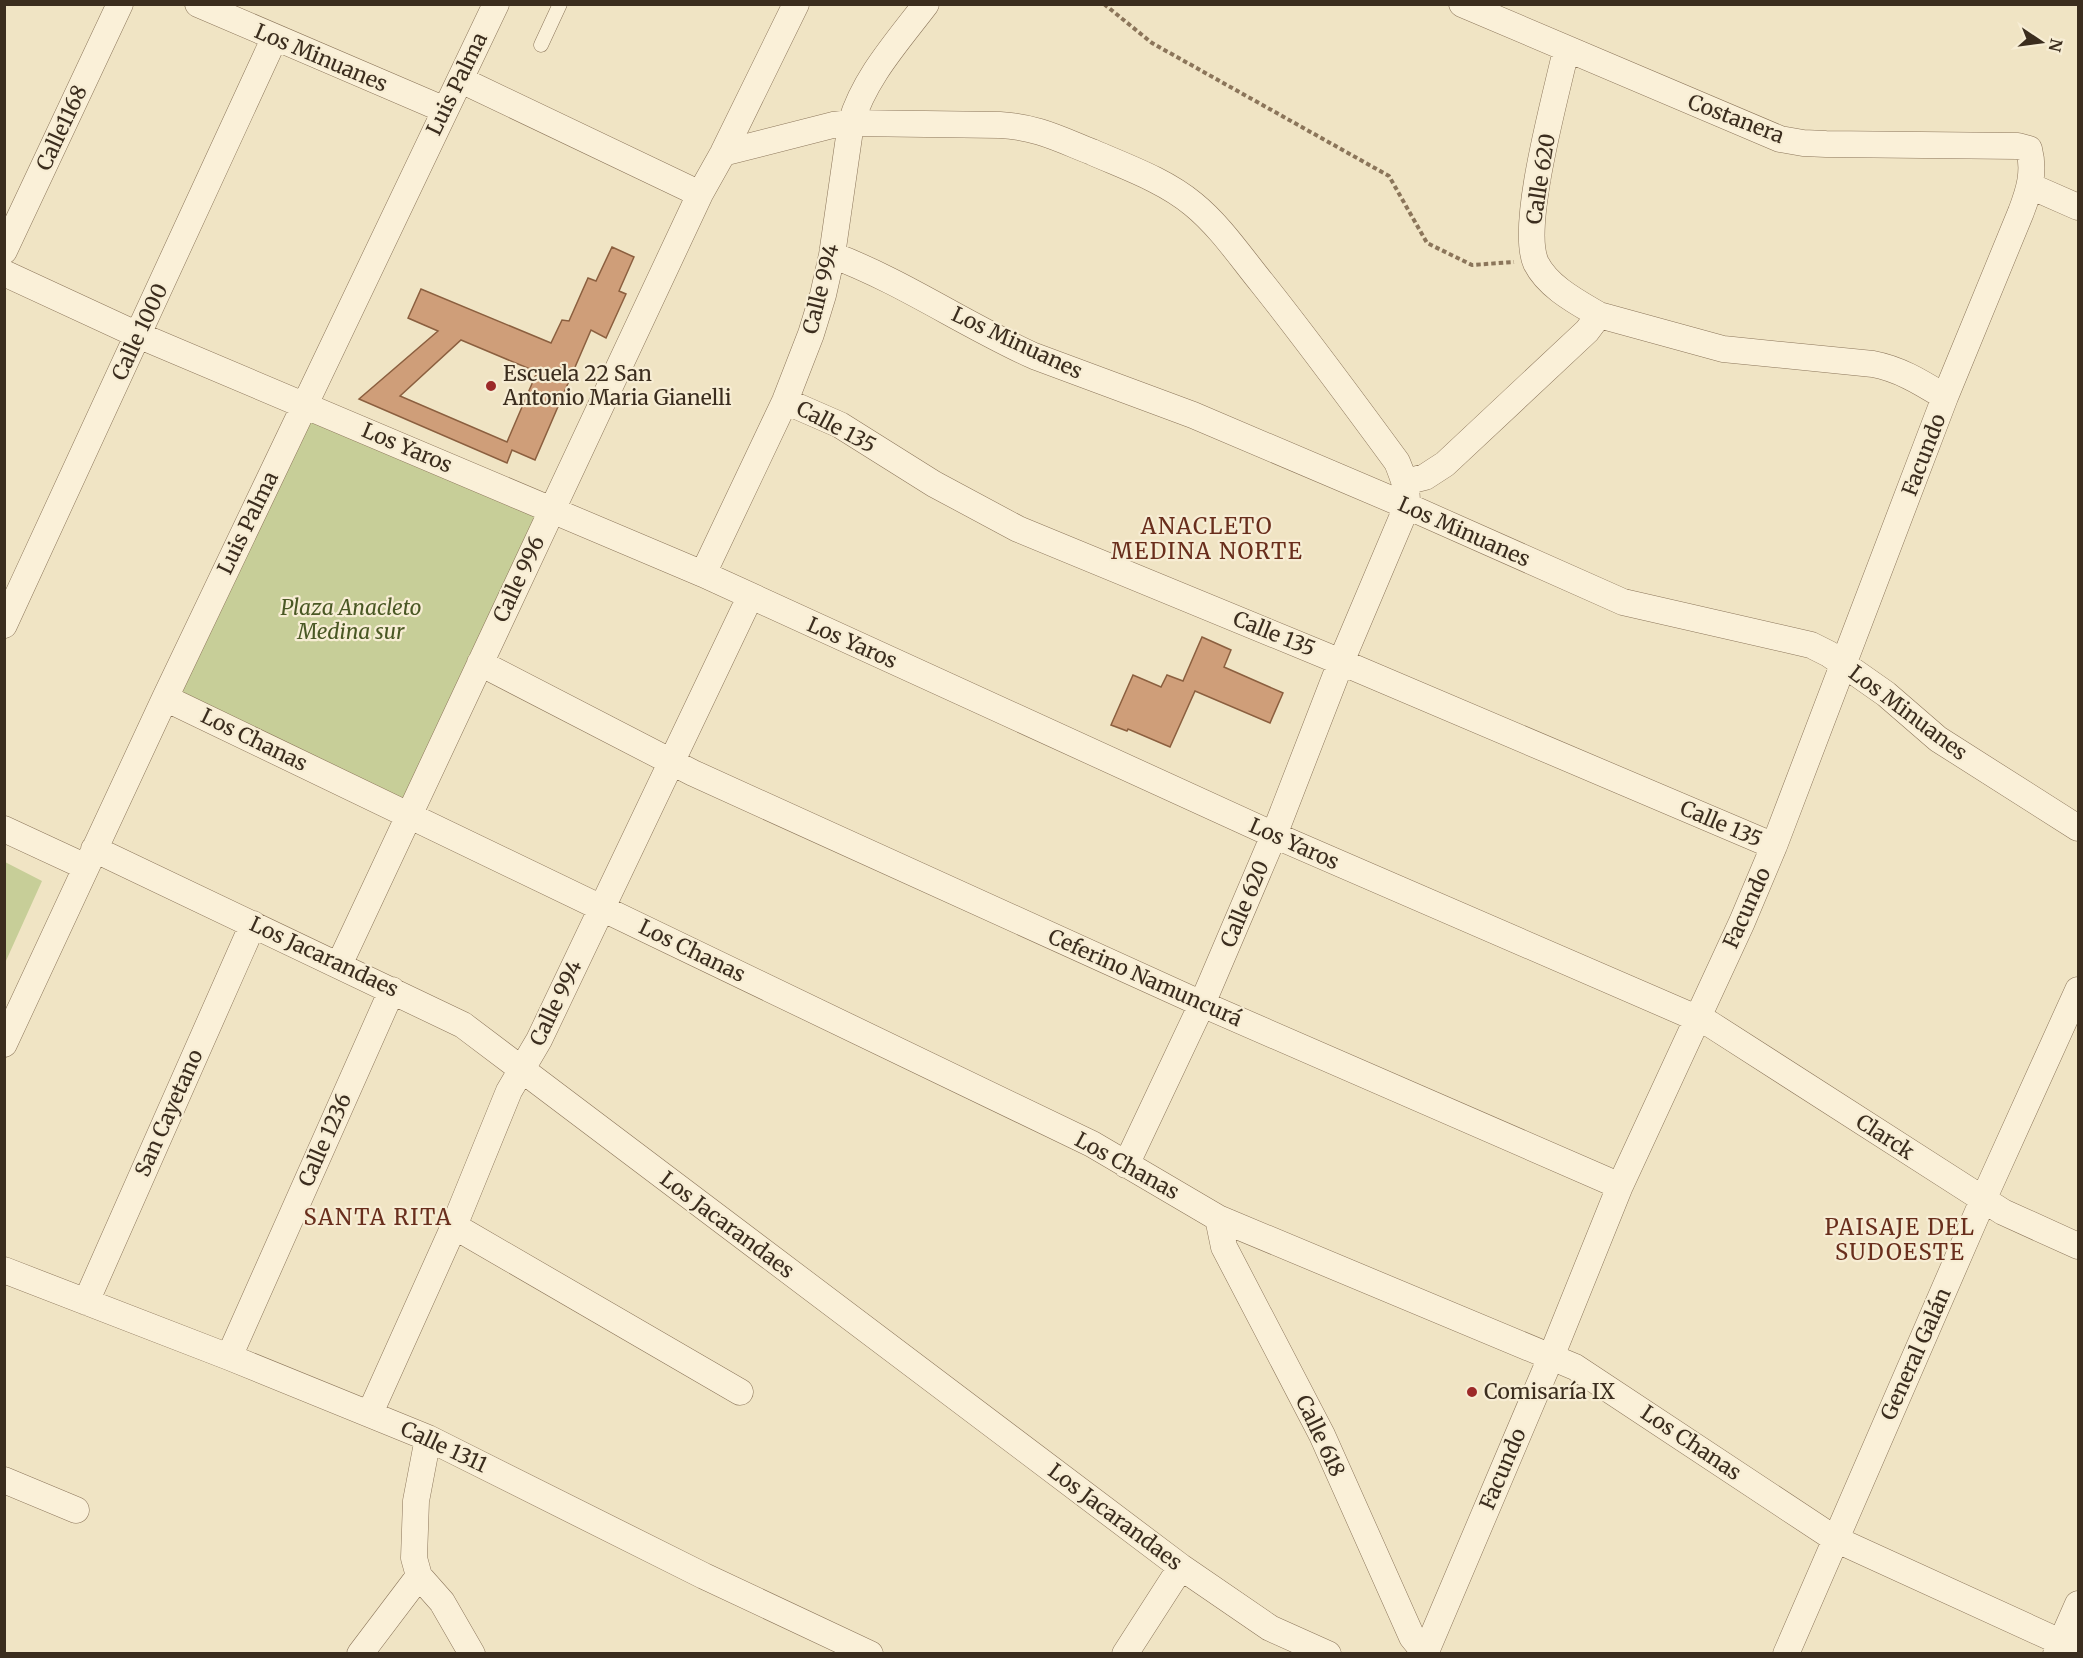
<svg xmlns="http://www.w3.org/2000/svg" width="2083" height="1658" viewBox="0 0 2083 1658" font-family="Merriweather,serif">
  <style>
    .green { fill: #c7ce98 }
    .building { fill: #cf9e79; stroke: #8b5f3f; stroke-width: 1.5; fill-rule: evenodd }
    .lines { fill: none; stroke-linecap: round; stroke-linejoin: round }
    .lane-casing { stroke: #8b755a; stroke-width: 15 }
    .street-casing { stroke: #8b755a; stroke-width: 27 }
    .path { stroke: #8b755a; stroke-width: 4; stroke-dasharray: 4.5 3; stroke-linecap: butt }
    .lane { stroke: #faf0d8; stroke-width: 14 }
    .street { stroke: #faf0d8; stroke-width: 26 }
    .poi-dot { fill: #9c2928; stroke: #f7edd4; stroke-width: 2 }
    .labels { text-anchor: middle; stroke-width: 4.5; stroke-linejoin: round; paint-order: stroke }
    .street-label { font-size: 21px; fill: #3b2d1e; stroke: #f7edd4 }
    .poi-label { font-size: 21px; fill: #3b2d1e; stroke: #f7edd4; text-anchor: start }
    .park-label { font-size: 21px; font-style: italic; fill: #4a5824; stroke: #f7edd4 }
    .neighbourhood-label { font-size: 22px; letter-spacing: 1.5px; fill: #692e1c; stroke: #f7edd4 }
  </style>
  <rect width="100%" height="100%" fill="#f0e4c4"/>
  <!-- green -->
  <path class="green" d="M305,405L552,509L408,815L165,698Z
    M5,862L42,881L5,963Z"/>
  <!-- building -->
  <path class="building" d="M612,247L634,257L619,291L626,294L606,338L591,330L535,460L512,450L507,463L359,399L438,331L408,318L421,289L551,343L562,320L569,321L588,278L596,281ZM461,340L537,372L507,442L400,396Z
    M1202,637L1231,650L1224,667L1283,693L1270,723L1195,691L1170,747L1128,729L1127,731L1111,725L1133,675L1161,687L1167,675L1183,681Z"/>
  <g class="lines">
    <!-- lane casing -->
    <g class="lane-casing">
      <path id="lane" d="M541,45L560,4"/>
    </g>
    <!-- street casing -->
    <g class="street-casing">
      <path id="street" d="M198,4L445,110
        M1566,50C1557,92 1519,226 1536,263C1548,287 1577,302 1599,315
        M461,80L700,194
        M723,153L833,125L851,123L1000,125C1037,127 1059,139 1092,152C1126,167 1164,180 1193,204C1220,226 1240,256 1262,283C1309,342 1353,402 1397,462C1403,477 1408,489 1407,506L1341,662L1274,835L1202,1004L1126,1165
        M2030,186L2078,207
        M4,251L120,4
        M832,255C902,281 965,325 1034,356L1193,415L1407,506L1623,602L1811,645L1829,654L1886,694L1938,739L2078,828
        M4,273L138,335L703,574L1274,835L1710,1024L2003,1212L2078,1246
        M785,401L840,425L934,484L1018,529L1341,662L1774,846
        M1405,482L1425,477L1445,464L1587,331L1599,315L1723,349L1873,364C1900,369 1922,383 1945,397
        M703,574L785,401L811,334L823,295L832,255L851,123C864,78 898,41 926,4
        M4,625L274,39
        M480,663L693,773L1202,1004L1620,1186
        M165,698L1092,1144L1218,1218L1575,1367L1835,1539L2078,1650
        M4,829L86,867
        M94,849L463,1025L1181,1567L1270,1628L1328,1654
        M339,965L700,194L723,153L796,4
        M4,1044L165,698L496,4
        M1218,1218L1224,1247L1322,1435L1412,1637L1425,1653
        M454,1226L740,1392
        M4,1270L229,1357L428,1438L704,1576L870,1654
        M86,1302L253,924
        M229,1357L392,990
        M370,1413L454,1226L509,1091L539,1040L750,597
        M428,1438L416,1501L414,1558L419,1576L442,1602L472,1654
        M4,1480L76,1510
        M360,1654L419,1576
        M1125,1654L1181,1567
        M1425,1654L1551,1357L1620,1186L1742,922L1774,846L1945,397L2021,212C2029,191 2035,172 2029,149L2018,146L1826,144L1803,143L1780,139L1462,4
        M1786,1654L1983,1200L2078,990
        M2056,1654L2078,1604"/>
    </g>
    <!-- path -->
    <path class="path" d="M1104,4L1152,43L1389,176L1427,243L1472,265L1514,262"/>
    <!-- lane -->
    <use href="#lane" class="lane"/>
    <!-- street -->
    <use href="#street" class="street"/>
  </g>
  <!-- markers -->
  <g class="poi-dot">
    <circle cx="491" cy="386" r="6"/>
    <circle cx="1472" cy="1392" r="6"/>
  </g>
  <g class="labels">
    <!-- street labels -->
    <g class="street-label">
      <text transform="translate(321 58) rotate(23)" y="7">Los Minuanes</text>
      <text transform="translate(457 84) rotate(-64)" y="7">Luis Palma</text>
      <text transform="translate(1736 119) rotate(21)" y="7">Costanera</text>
      <text transform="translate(62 128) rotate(-65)" y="7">Calle1168</text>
      <text transform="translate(1541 179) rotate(-81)" y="7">Calle 620</text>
      <text transform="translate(821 289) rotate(-76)" y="7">Calle 994</text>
      <text transform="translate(140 332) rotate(-65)" y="7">Calle 1000</text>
      <text transform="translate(1017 343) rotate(25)" y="7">Los Minuanes</text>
      <text transform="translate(836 427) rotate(28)" y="7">Calle 135</text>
      <text transform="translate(407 448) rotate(23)" y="7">Los Yaros</text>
      <text transform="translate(1924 455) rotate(-69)" y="7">Facundo</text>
      <text transform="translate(248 523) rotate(-64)" y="7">Luis Palma</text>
      <text transform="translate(1464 532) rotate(24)" y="7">Los Minuanes</text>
      <text transform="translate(519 579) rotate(-65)" y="7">Calle 996</text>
      <text transform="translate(1274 634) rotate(22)" y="7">Calle 135</text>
      <text transform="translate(852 643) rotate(24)" y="7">Los Yaros</text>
      <text transform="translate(1908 713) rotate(37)" y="7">Los Minuanes</text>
      <text transform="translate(254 740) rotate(26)" y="7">Los Chanas</text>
      <text transform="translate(1721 824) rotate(23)" y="7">Calle 135</text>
      <text transform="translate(1294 844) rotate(24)" y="7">Los Yaros</text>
      <text transform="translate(1245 904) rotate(-67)" y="7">Calle 620</text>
      <text transform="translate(1747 908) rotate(-66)" y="7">Facundo</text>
      <text transform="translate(692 951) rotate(26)" y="7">Los Chanas</text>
      <text transform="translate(324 957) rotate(25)" y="7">Los Jacarandaes</text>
      <text transform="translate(1145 978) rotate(24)" y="7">Ceferino Namuncurá</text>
      <text transform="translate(556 1003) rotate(-64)" y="7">Calle 994</text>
      <text transform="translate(169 1113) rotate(-66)" y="7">San Cayetano</text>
      <text transform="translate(1885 1137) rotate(33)" y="7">Clarck</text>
      <text transform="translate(325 1140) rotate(-66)" y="7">Calle 1236</text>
      <text transform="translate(1127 1166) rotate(29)" y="7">Los Chanas</text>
      <text transform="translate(727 1225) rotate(37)" y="7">Los Jacarandaes</text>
      <text transform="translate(1916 1354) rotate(-66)" y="7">General Galán</text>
      <text transform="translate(1320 1436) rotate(65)" y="7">Calle 618</text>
      <text transform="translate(1691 1443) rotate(34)" y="7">Los Chanas</text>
      <text transform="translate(444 1447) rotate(25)" y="7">Calle 1311</text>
      <text transform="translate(1503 1469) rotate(-67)" y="7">Facundo</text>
      <text transform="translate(1115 1517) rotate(37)" y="7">Los Jacarandaes</text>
    </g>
    <!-- poi labels -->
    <g class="poi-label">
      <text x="503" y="381">Escuela 22 San<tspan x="503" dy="24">Antonio Maria Gianelli</tspan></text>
      <text x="1484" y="1399">Comisaría IX</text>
    </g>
    <!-- park labels -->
    <g class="park-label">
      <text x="351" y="615">Plaza Anacleto<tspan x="351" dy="24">Medina sur</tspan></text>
    </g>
    <!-- neighbourhood labels -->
    <g class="neighbourhood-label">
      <text x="1207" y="534">ANACLETO<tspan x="1207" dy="25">MEDINA NORTE</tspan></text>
      <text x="378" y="1225">SANTA RITA</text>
      <text x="1900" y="1235">PAISAJE DEL<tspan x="1900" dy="25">SUDOESTE</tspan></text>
    </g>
  </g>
  <!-- border -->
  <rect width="2083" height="1658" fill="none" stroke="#3b2d1e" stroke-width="12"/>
  <!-- north arrow -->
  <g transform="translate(2041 42) rotate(103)" stroke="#f7edd4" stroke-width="4.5" paint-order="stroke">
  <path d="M0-4.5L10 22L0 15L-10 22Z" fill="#3b2d1e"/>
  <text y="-9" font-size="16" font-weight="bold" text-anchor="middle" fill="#3b2d1e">N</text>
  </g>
</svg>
